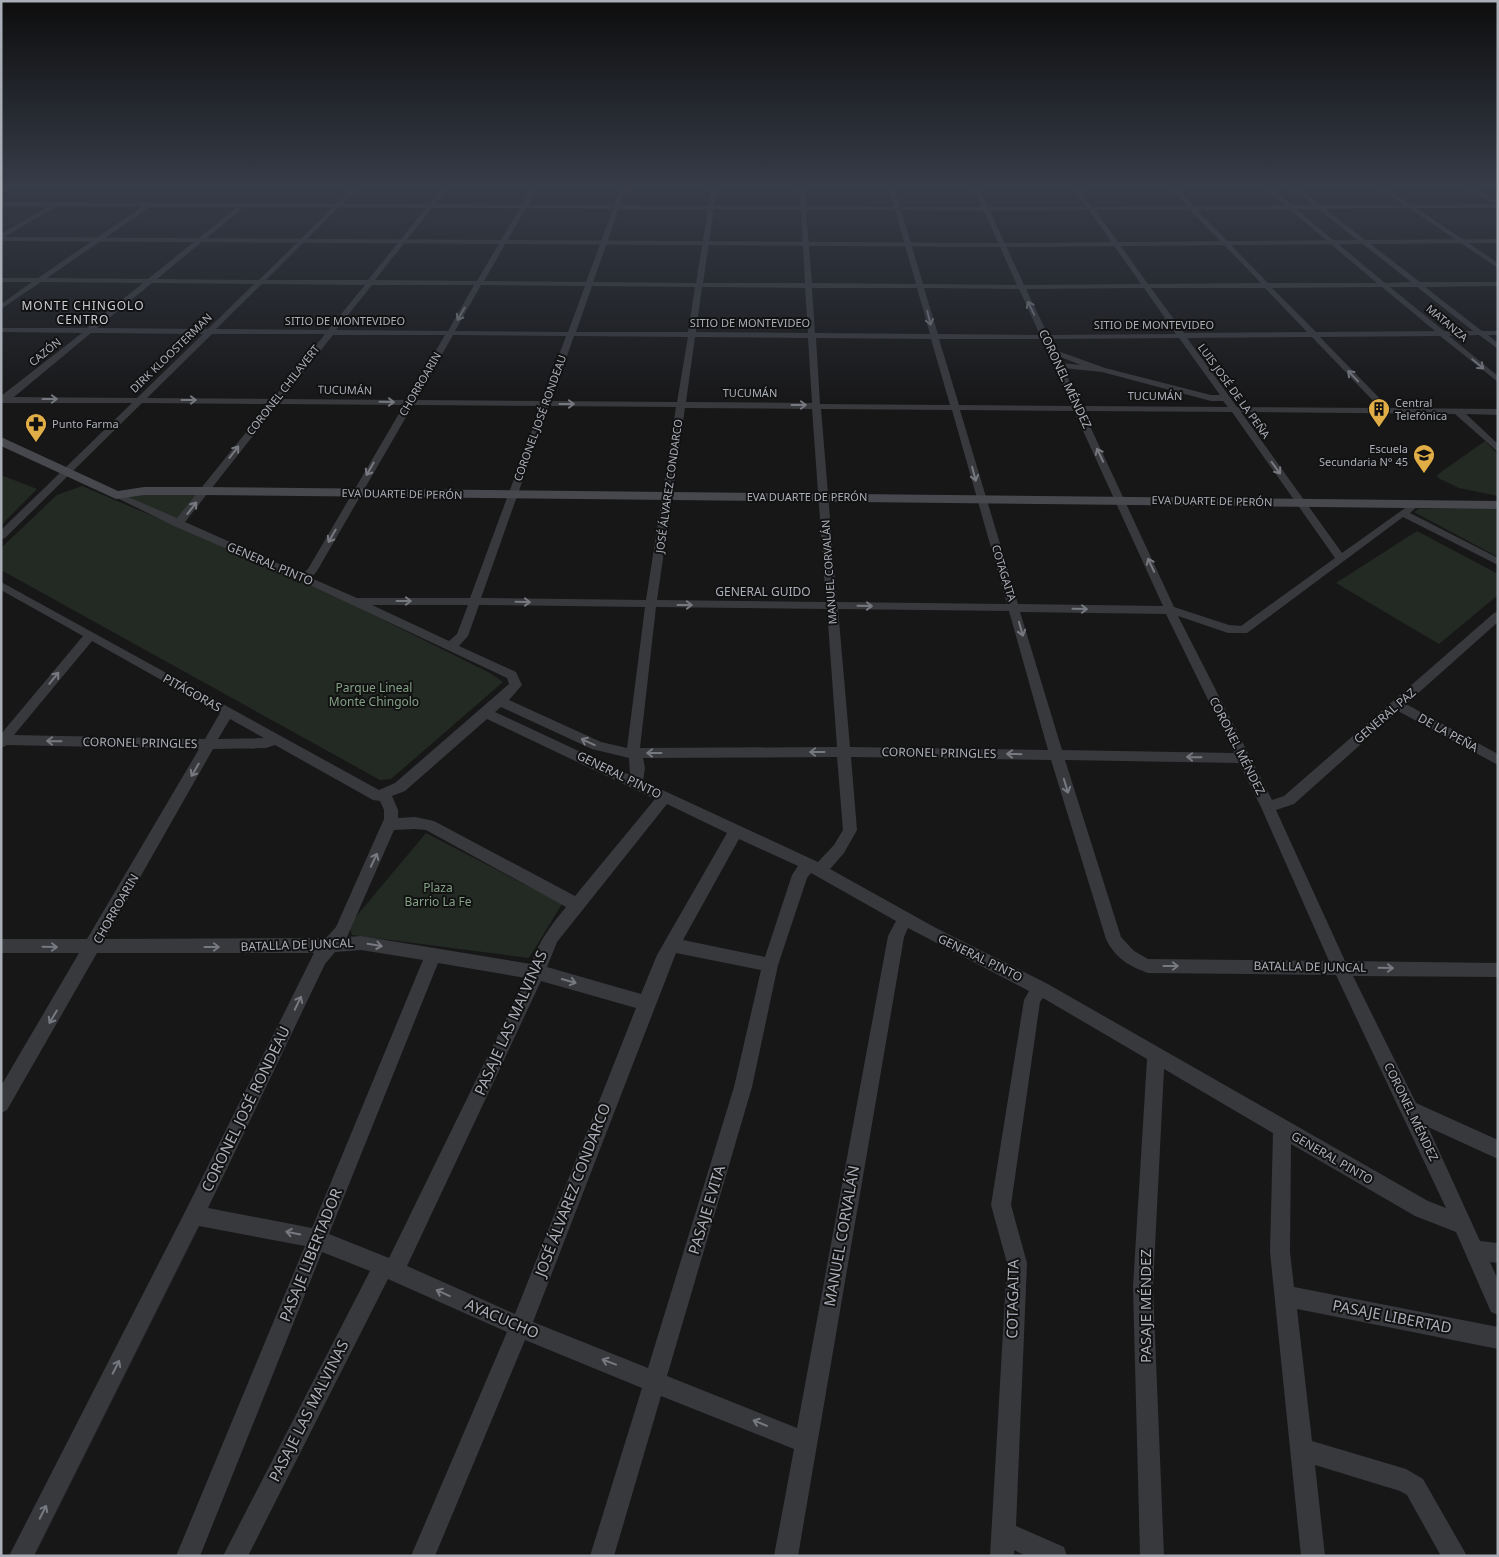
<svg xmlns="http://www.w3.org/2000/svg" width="1499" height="1557" viewBox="0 0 1499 1557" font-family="'Noto Sans',sans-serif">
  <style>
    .green { fill: #232a24 }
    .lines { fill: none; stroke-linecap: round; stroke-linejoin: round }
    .minor { fill: #38393d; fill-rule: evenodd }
    .tertiary { fill: #38393d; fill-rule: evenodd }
    .secondary { fill: #46484d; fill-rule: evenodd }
    .oneway { stroke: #777980 }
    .labels { text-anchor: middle; stroke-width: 4; stroke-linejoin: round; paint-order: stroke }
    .far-street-label { font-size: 11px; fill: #aaaeb7; stroke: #121213 }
    .far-poi-label { font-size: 11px; fill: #aaaeb7; stroke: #121213; text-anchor: start }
    .far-quarter-label { font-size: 12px; letter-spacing: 1px; fill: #cacdd3; stroke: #121213 }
    .street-label { font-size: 12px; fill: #aaaeb7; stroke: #121213 }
    .park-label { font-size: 12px; fill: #83a085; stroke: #121213 }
    .near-street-label { font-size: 15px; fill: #aaaeb7; stroke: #121213 }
  </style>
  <rect width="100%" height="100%" fill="#171718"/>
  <!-- green -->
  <path class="green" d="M1485,441L1498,454V496L1459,488L1438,478L1437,475Z
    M1,475L37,489L1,525Z
    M82,486L303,580L490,673L503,682L391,779L380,780L1,570V548L57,495Z
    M205,491L178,524L116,495Z
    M1419,509H1498V557L1414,512Z
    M1417,531L1498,574V595L1439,644L1336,583Z
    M426,833L562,904L529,958L352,935L349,925Z"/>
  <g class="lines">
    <!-- minor -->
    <path class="minor" d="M354,187H360L343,204H429L443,187H449L435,204L522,205L532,187H538L528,205H614L621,187H627L620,205L708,206L711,187H717L714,206H800L799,187H805L806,206L894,207L888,187H894L900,207H982L973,187H979L988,207H1086L1072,187H1078L1092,207L1187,206L1169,187H1175L1194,206L1285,205L1263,187H1269L1292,205H1314L1291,187H1297L1321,205H1403L1378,187H1385L1411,205L1494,204L1464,187H1471L1498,201V208H1416L1498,263V268L1409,208L1325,209L1420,282H1498V286L1425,287L1482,331H1498V335H1488L1498,343V349L1479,335L1449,336L1498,376V382L1440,336L1320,337L1389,408L1498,409V415L1466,414L1498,444V452L1455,414L1241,412L1342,553L1415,501L1420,504L1410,513L1498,558V565L1403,517L1247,633H1228L1178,616L1272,800L1284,796L1494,613L1498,612V622L1406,704L1498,754V765L1398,711L1294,804L1276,810L1345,961L1498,963V977L1353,976L1416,1103L1498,1140V1159L1428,1127L1480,1241L1498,1243V1263L1490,1262L1498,1280V1315L1491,1312L1456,1232L1415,1216L1291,1144L1290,1252L1294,1287L1498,1327V1349L1297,1309L1312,1441L1406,1469L1423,1479L1467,1556H1441L1407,1495L1400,1491L1315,1465L1325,1556H1301L1270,1252L1273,1133L1164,1069L1153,1287L1164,1556H1140L1133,1287L1147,1059L1043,998L1040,1002L1011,1205L1027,1263L1016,1526L1064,1547L1067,1556H1026L1014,1550V1556H990L1007,1263L991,1205L1024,1000L1029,991L908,928L904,937L798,1556H774L794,1449L661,1396L614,1556H590L642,1388L525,1340L435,1556H411L507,1332L388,1279L248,1556H223L370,1271L322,1252L200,1556H176L305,1246L199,1226L34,1556H9L187,1208L314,953H97L7,1110L1,1113V1086L79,953H1V939H87L199,749L7,745L1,748V734L83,636L1,590V582L379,790L395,783L509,684L507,678L310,585L174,526L111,495L119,493L177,518L269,404L142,403L5,538L1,539V530L132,403H1V396L82,333L1,332V328H87L143,283L41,282L1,309V304L32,282H1V278H38L143,206H57L1,239V234L49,206H1V202L336,204ZM150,207H237L148,279L47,278ZM244,207H333L259,280L157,279ZM339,207L426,208L368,280H266ZM432,208H520L477,281L375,280ZM526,208L613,209L586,282L484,281ZM619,209H708L696,283L593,282ZM714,209L801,210L805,283H703ZM1289,209L1377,283H1268L1197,210ZM1296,209H1318L1411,282L1385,283ZM806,210H895L916,284L812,283ZM901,210L984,211L1017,285L923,284ZM1089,210L1141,284L1024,285L990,211ZM1095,210H1190L1261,283L1148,284ZM152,283L254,284L208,329L97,328ZM262,284L365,285L328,330L216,329ZM372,285H474L448,331L336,330ZM481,285L585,286L568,332L455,331ZM592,286L695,287L688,332H576ZM702,287L805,288L808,333L696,332ZM1382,287L1435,331L1316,332L1272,288ZM1390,287H1417L1473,331H1444ZM812,288H917L930,334L815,333ZM924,288L1019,289L1040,335L938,334ZM1144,288L1176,334L1048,335L1026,289ZM1151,288H1265L1307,332L1184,333ZM91,333L203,334L137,398L14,397ZM212,334H325L273,399L147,398ZM333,335H445L407,400L282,399ZM453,335L566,336L542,401L416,400ZM574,336L688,337L677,402L551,401ZM695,337L808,338L812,403L686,402ZM1312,337L1380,408L1237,407L1187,338ZM816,338L931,339L950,405L820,404ZM1179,338L1220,395H1211L1105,368L1055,350L1050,339ZM939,339H1042L1072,406L959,405ZM1058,356L1081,365L1061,363ZM1063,368L1102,372L1211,401H1223L1228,407L1081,406ZM278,404L404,405L308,569L302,574L185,522ZM413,405L541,406L470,598H357L311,578L317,571ZM549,406L676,407L646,600L481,598ZM685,408L812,409L826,602L657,600ZM821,409L952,410L1007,604L837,602ZM960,410L1074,411L1163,606L1018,604ZM1083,411L1232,412L1335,558L1241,626L1229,625L1174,607ZM372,605H468L457,634L449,641ZM479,605L645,607L627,748L601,742L509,700L522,685L516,672L459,646L468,636ZM656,607L827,609L837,747L640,748ZM838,609L1009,611L1048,750L850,747ZM1020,612L1166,614L1234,753L1062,750ZM92,641L220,713L205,739L14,735ZM501,707L592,749L629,758L630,775L495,712ZM230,719L264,738L218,739ZM487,719L655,799L575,896L434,821L415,817L398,818V810L392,796L405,791ZM275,745L373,800L380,801L384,810V819L336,927L326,938L105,939L213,749L266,748ZM837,757L843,830L834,845L818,862L643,781L645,768L643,758ZM851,757L1051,760L1106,939C1115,958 1129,966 1148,973L1336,975L1446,1208L1428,1201L1046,983L936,928L830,869L844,853L857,830ZM1065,760L1239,763L1261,807L1329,961L1148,959L1134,951L1121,937ZM667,804L727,833L657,955L641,994L547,967L557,942ZM415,829L426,830L566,907C551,925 539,941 531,964L361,936L347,937L394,830ZM739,839L798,866L792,875L765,957L683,940ZM811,873L896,921L888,936L797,1428L667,1376L752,1087L778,965L807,878ZM361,950L423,960L312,1228L208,1208L325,964L335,952ZM676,953L761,970L734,1087L648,1368L533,1322ZM438,963L526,978L389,1258L329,1234ZM541,981L636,1008L515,1314L407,1266Z"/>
    <!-- tertiary -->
    <path class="tertiary" d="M1,237L1002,243L1498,239V243L1002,247L1,241Z"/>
    <!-- secondary -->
    <path class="secondary" d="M1,437L118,491L144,487H205L1498,501V509L205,495H144L116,499L1,446Z"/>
  </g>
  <!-- one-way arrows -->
  <defs><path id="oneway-shaft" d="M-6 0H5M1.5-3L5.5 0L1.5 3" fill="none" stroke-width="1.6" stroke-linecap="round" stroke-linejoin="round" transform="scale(1.25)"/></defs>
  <g class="oneway">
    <use href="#oneway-shaft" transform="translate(1031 308) rotate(-116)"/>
    <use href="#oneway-shaft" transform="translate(461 314) rotate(120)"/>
    <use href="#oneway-shaft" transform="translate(929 318) rotate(76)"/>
    <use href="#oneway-shaft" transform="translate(1478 364) rotate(40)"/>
    <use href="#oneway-shaft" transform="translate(1353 376) rotate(-134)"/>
    <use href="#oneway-shaft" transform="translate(50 399)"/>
    <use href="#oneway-shaft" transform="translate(189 400)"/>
    <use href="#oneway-shaft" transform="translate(387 402) rotate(1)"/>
    <use href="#oneway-shaft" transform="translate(567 404)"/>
    <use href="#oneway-shaft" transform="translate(799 405)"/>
    <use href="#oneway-shaft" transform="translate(234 452) rotate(-52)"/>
    <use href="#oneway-shaft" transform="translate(1100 455) rotate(-115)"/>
    <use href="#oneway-shaft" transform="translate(1276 468) rotate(54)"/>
    <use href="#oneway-shaft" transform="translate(370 469) rotate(120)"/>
    <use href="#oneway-shaft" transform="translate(974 474) rotate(75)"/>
    <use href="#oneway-shaft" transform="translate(192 508) rotate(-52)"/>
    <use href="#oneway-shaft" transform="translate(332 536) rotate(120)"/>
    <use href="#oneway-shaft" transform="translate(1151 565) rotate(-115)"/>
    <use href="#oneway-shaft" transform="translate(404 601)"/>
    <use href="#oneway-shaft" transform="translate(523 602) rotate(1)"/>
    <use href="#oneway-shaft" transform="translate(685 605)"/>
    <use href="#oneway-shaft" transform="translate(865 606) rotate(1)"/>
    <use href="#oneway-shaft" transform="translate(1080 609) rotate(1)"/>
    <use href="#oneway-shaft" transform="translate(1021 629) rotate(74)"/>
    <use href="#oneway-shaft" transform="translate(54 678) rotate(-51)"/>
    <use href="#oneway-shaft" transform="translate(54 741) rotate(-179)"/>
    <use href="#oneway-shaft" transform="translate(588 742) rotate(-155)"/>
    <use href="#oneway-shaft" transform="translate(817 752) rotate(180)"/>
    <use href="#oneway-shaft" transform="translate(654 753) rotate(180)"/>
    <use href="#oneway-shaft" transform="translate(1014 754) rotate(-179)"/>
    <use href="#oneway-shaft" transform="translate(1194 757) rotate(-179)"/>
    <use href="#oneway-shaft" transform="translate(195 770) rotate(120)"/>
    <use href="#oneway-shaft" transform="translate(1066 786) rotate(73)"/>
    <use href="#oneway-shaft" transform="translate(374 860) rotate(-65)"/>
    <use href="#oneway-shaft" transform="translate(375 945) rotate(9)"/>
    <use href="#oneway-shaft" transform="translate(50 947) rotate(1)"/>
    <use href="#oneway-shaft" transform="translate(212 947)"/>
    <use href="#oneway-shaft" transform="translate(1171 966)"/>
    <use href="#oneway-shaft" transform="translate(1386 968) rotate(1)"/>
    <use href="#oneway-shaft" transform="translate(569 981) rotate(16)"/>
    <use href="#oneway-shaft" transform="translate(298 1003) rotate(-64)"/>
    <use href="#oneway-shaft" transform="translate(53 1017) rotate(121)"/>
    <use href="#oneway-shaft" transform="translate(293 1233) rotate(-169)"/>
    <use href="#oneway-shaft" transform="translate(443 1293) rotate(-156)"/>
    <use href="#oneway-shaft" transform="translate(609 1362) rotate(-159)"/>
    <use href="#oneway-shaft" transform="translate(116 1367) rotate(-63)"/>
    <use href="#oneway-shaft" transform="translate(760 1423) rotate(-158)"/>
    <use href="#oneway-shaft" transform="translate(43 1512) rotate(-63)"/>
  </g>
  <!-- sky -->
  <linearGradient id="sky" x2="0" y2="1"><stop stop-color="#0d0d0d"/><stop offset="0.46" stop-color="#363c48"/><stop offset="1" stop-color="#363c48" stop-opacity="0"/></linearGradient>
  <rect width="1499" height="405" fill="url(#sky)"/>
  <!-- icons -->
  <defs>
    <g id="building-pin" transform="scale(1.125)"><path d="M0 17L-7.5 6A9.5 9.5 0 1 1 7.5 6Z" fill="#e1ad46" stroke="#121213"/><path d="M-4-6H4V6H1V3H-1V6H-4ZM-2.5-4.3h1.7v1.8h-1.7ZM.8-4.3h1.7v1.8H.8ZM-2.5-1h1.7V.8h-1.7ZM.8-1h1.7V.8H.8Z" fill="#111"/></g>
    <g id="pharmacy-pin" transform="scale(1.125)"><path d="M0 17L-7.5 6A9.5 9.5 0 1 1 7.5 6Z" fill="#e1ad46" stroke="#121213"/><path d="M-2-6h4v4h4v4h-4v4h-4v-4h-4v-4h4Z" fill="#111"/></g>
    <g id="school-pin" transform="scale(1.125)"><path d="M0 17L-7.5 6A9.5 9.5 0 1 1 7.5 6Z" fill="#e1ad46" stroke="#121213"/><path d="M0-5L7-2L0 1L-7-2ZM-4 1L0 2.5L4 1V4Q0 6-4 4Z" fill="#111"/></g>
  </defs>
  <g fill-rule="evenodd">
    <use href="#building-pin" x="1379" y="409"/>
    <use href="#pharmacy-pin" x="36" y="424"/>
    <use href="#school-pin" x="1424" y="455"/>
  </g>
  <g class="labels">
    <!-- far-street labels -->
    <g class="far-street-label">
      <text x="345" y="325">SITIO DE MONTEVIDEO</text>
      <text x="750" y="327">SITIO DE MONTEVIDEO</text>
      <text transform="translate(1447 323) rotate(40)" y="4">MATANZA</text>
      <text x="1154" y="329">SITIO DE MONTEVIDEO</text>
      <text transform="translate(45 352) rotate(-39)" y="4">CAZÓN</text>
      <text transform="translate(171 353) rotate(-44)" y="4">DIRK KLOOSTERMAN</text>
      <text transform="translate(420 384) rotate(-60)" y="4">CHORROARIN</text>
      <text transform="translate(283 390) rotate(-52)" y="4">CORONEL CHILAVERT</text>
      <text transform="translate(345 390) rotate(1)" y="4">TUCUMÁN</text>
      <text transform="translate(1234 391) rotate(54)" y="4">LUIS JOSÉ DE LA PEÑA</text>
      <text x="750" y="397">TUCUMÁN</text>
      <text x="1155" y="400">TUCUMÁN</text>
      <text transform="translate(540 418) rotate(-70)" y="4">CORONEL JOSÉ RONDEAU</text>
      <text transform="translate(669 486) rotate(-82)" y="4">JOSÉ ÁLVAREZ CONDARCO</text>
      <text transform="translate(402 494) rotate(1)" y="4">EVA DUARTE DE PERÓN</text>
      <text x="807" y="501">EVA DUARTE DE PERÓN</text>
      <text transform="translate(1212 501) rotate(1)" y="4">EVA DUARTE DE PERÓN</text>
      <text transform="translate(829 572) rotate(-94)" y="4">MANUEL CORVALÁN</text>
      <text transform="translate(1004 573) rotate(73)" y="4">COTAGAITA</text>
    </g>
    <!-- far-poi labels -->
    <g class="far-poi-label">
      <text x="1395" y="407">Central<tspan x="1395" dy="13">Telefónica</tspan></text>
      <text x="52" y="428">Punto Farma</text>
      <text x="1408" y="453" text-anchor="end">Escuela<tspan x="1408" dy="13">Secundaria N° 45</tspan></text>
    </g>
    <!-- far-quarter labels -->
    <g class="far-quarter-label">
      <text x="83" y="310">MONTE CHINGOLO<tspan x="83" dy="14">CENTRO</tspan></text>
    </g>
    <!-- street labels -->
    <g class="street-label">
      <text transform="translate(1065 379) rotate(65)" y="4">CORONEL MÉNDEZ</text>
      <text transform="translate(270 564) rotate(23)" y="4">GENERAL PINTO</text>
      <text x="763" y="596">GENERAL GUIDO</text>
      <text transform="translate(192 693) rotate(29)" y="4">PITÁGORAS</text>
      <text transform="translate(1385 716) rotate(-41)" y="4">GENERAL PAZ</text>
      <text transform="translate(1448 733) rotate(29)" y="4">DE LA PEÑA</text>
      <text transform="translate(140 743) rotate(1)" y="4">CORONEL PRINGLES</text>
      <text transform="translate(1237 746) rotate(63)" y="4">CORONEL MÉNDEZ</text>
      <text transform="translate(939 753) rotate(1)" y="4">CORONEL PRINGLES</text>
      <text transform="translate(619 775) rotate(26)" y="4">GENERAL PINTO</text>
      <text transform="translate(116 909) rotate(-60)" y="4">CHORROARIN</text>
      <text transform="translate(297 945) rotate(-2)" y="4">BATALLA DE JUNCAL</text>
      <text transform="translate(980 958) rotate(26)" y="4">GENERAL PINTO</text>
      <text transform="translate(1310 967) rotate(1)" y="4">BATALLA DE JUNCAL</text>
      <text transform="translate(1411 1112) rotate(64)" y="4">CORONEL MÉNDEZ</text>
      <text transform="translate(1332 1158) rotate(30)" y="4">GENERAL PINTO</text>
    </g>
    <!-- park labels -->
    <g class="park-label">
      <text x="374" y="692">Parque Lineal<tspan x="374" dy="14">Monte Chingolo</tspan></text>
      <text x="438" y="892">Plaza<tspan x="438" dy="14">Barrio La Fe</tspan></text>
    </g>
    <!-- near-street labels -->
    <g class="near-street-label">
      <text transform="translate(511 1023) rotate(-66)" y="5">PASAJE LAS MALVINAS</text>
      <text transform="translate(246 1109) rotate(-64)" y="5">CORONEL JOSÉ RONDEAU</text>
      <text transform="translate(573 1190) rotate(-69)" y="5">JOSÉ ÁLVAREZ CONDARCO</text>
      <text transform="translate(707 1210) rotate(-73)" y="5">PASAJE EVITA</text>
      <text transform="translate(842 1236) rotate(-80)" y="5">MANUEL CORVALÁN</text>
      <text transform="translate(311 1255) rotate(-68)" y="5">PASAJE LIBERTADOR</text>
      <text transform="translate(1013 1299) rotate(-89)" y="5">COTAGAITA</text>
      <text transform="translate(1146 1306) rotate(-90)" y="5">PASAJE MÉNDEZ</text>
      <text transform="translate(1392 1317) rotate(11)" y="5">PASAJE LIBERTAD</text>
      <text transform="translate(502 1319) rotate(23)" y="5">AYACUCHO</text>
      <text transform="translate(309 1411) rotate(-63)" y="5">PASAJE LAS MALVINAS</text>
    </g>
  </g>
  <!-- border -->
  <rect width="1499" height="1557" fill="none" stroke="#aaaeb7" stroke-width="5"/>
</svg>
